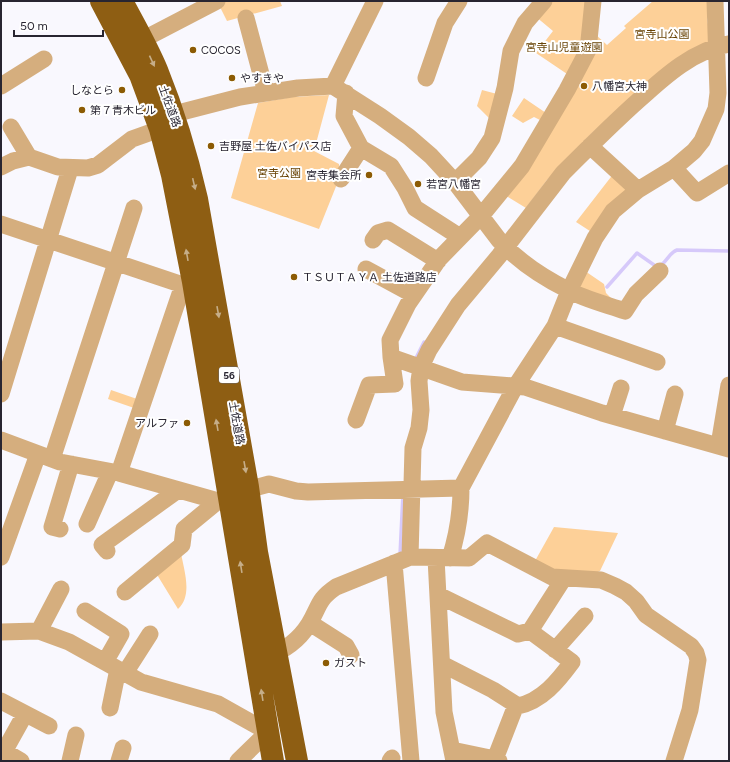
<svg xmlns="http://www.w3.org/2000/svg" width="730" height="762" viewBox="0 0 730 762" font-family="Figtree,'Noto Sans JP',sans-serif">
  <style>
    .green { fill: #fdd098 }
    .lines { fill: none; stroke-linecap: round; stroke-linejoin: round }
    .stream { stroke: #d6c9fa; stroke-width: 3.5 }
    .minor { stroke: #d5ae7e; stroke-width: 17 }
    .highway { stroke: #8e5e13; stroke-width: 22 }
    .oneway { fill: #c6ae89 }
    .poi-dot { fill: #8c5b04; stroke: #fff; stroke-width: 1.5 }
    .labels { text-anchor: middle; stroke-width: 4; stroke-linejoin: round; paint-order: stroke }
    .shield { fill: #fff; stroke: #68666f; stroke-width: 1 }
    .shield-label { font-size: 10px; font-weight: bold; fill: #282531 }
    .park-label { font-size: 11px; fill: #694305; stroke: #fff }
    .poi-label { font-size: 11px; fill: #282531; stroke: #fff; text-anchor: start }
    .street-label { font-size: 11px; fill: #282531; stroke: #fff }
  </style>
  <rect width="100%" height="100%" fill="#f9f8fe"/>
  <!-- green -->
  <path class="green" d="M227,1H280L282,6L227,21L219,5Z
    M553,1H589L584,48L570,76L536,53L553,31L535,16Z
    M653,1H709L707,20L712,43L640,89L591,134L547,180L526,208L503,194L594,33L607,45L626,28L624,26Z
    M482,90L497,94L492,121L477,106Z
    M329,95L314,151L339,164V179L319,229L231,198L258,103L292,97Z
    M524,98L546,113L542,121L534,117L523,123L512,116Z
    M614,173L633,190L593,233L576,222Z
    M585,271L604,284L606,293L619,306L575,289Z
    M111,390L140,400L137,409L108,399Z
    M554,527L618,533L600,571L593,574L554,571L535,561Z
    M181,553C184,571 193,595 178,609L156,573Z"/>
  <g class="lines">
    <!-- stream -->
    <path class="stream" d="M607,287L637,253L657,267C666,265 668,253 677,250L729,251
      M416,358L424,342
      M400,555L403,493"/>
    <!-- minor -->
    <path class="minor" d="M246,18L266,93
      M142,40L217,1
      M426,78L445,23L459,1
      M1,86L44,59
      M333,86L375,1
      M346,93L344,116L361,148L391,166L405,188L415,208L460,237
      M174,114L240,97L298,88L333,86L380,116L409,137L431,156L455,182L499,240C517,260 544,278 568,290C584,299 608,305 625,311L636,294L660,271
      M11,127L29,157
      M590,146L638,190
      M1,167L13,161L29,157L58,167L88,168L98,165L132,139L160,129
      M674,168L697,193L729,173
      M341,179L361,148
      M455,182L479,158L492,138L505,88L511,51L525,23L544,1
      M1,224L183,285L204,280
      M373,240L378,233L388,230L438,261
      M366,269L414,295
      M555,326L657,362
      M391,357L462,382L525,387L602,413L729,449
      M1,394L70,169
      M612,416L621,388
      M356,420L369,385L395,384L391,357L390,340L408,304L439,259L481,216L522,166L567,90L588,50L593,1
      M665,431L675,394
      M1,440L60,462L119,473L218,501
      M719,445L729,385
      M52,459L134,208
      M119,473L183,285
      M87,524L110,472
      M60,529L52,527L71,464
      M107,551L102,545L178,490
      M1,557L38,454
      M410,557L413,448L419,428L421,410L419,381L421,367L429,350L458,305L499,256L563,173C588,148 613,123 640,99C665,76 694,50 729,44
      M436,558L444,712L454,761
      M450,558C457,536 461,512 461,488L515,387L555,326L569,291L595,238L613,211L638,190L674,168L694,151L702,141L716,109L718,93L715,1
      M394,563L411,761
      M125,592L182,545L184,529L218,501L249,493L254,488L269,484L296,491L308,492L461,488
      M438,595L518,634L530,631L572,662C558,681 542,701 518,706L493,690L442,664
      M85,611L121,634L105,662
      M310,623L346,646L351,655
      M39,631L61,589
      M530,631L564,578
      M1,632L39,631L69,642L141,682L218,704L268,732L238,761
      M555,650L585,616
      M266,657C284,651 299,640 309,624C320,606 317,600 336,587L410,557L469,558L487,543L552,577L601,580L615,586L626,592L636,601L646,615L691,646L696,653L698,660L690,710L674,761
      M125,673L150,634
      M1,701L49,726
      M110,708L118,669
      M452,750L495,759L499,761
      M4,751L21,761
      M1,757L25,714
      M495,759L516,705
      M70,761L76,735
      M119,761L123,748
      M390,761L392,758"/>
    <!-- highway -->
    <path class="highway" d="M101,1L140,75L160,129L172,175L193,282L273,761
      M122,1C134,24 147,46 157,70C174,112 187,155 197,199L248,487L257,552L297,761"/>
  </g>
  <!-- one-way arrows -->
  <defs><path id="oneway-solid" d="M-6-.8H1V-3.2L6.5 0L1 3.2V.8H-6Z"/></defs>
  <g class="oneway">
    <use href="#oneway-solid" transform="translate(152 61) rotate(65)"/>
    <use href="#oneway-solid" transform="translate(194 184) rotate(77)"/>
    <use href="#oneway-solid" transform="translate(187 255) rotate(-100)"/>
    <use href="#oneway-solid" transform="translate(218 312) rotate(80)"/>
    <use href="#oneway-solid" transform="translate(217 425) rotate(-100)"/>
    <use href="#oneway-solid" transform="translate(245 467) rotate(80)"/>
    <use href="#oneway-solid" transform="translate(241 567) rotate(-99)"/>
    <use href="#oneway-solid" transform="translate(262 695) rotate(-99)"/>
  </g>
  <!-- markers -->
  <g class="poi-dot">
    <circle cx="193" cy="50" r="4"/>
    <circle cx="232" cy="78" r="4"/>
    <circle cx="584" cy="86" r="4"/>
    <circle cx="122" cy="90" r="4"/>
    <circle cx="82" cy="110" r="4"/>
    <circle cx="211" cy="146" r="4"/>
    <circle cx="369" cy="175" r="4"/>
    <circle cx="418" cy="184" r="4"/>
    <circle cx="294" cy="277" r="4"/>
    <circle cx="187" cy="423" r="4"/>
    <circle cx="326" cy="663" r="4"/>
  </g>
  <g class="labels">
    <!-- shield labels -->
    <rect class="shield" x="219" y="367" width="20" height="16" rx="3"/>
    <g class="shield-label">
      <text x="229" y="379">56</text>
    </g>
    <!-- park labels -->
    <g class="park-label">
      <text x="662" y="38">宮寺山公園</text>
      <text x="564" y="51">宮寺山児童遊園</text>
      <text x="279" y="177">宮寺公園</text>
    </g>
    <!-- poi labels -->
    <g class="poi-label">
      <text x="201" y="54">COCOS</text>
      <text x="240" y="82">やすきや</text>
      <text x="592" y="90">八幡宮大神</text>
      <text x="114" y="94" text-anchor="end">しなとら</text>
      <text x="90" y="114">第７青木ビル</text>
      <text x="219" y="150">吉野屋 土佐バイパス店</text>
      <text x="361" y="179" text-anchor="end">宮寺集会所</text>
      <text x="426" y="188">若宮八幡宮</text>
      <text x="302" y="281">ＴＳＵＴＡＹＡ 土佐道路店</text>
      <text x="179" y="427" text-anchor="end">アルファ</text>
      <text x="334" y="667">ガスト</text>
    </g>
    <!-- street labels -->
    <g class="street-label">
      <text transform="translate(170 106) rotate(70)" y="4">土佐道路</text>
      <text transform="translate(237 423) rotate(80)" y="4">土佐道路</text>
    </g>
  </g>
  <!-- border -->
  <rect width="730" height="762" fill="none" stroke="#282531" stroke-width="4"/>
  <!-- scale -->
  <path d="M14 30v6h89v-6" fill="none" stroke="#282531" stroke-width="2"/>
  <text x="20" y="30" font-size="12" fill="#282531" stroke="#ffffff" stroke-width="3" paint-order="stroke">50 m</text>
</svg>
